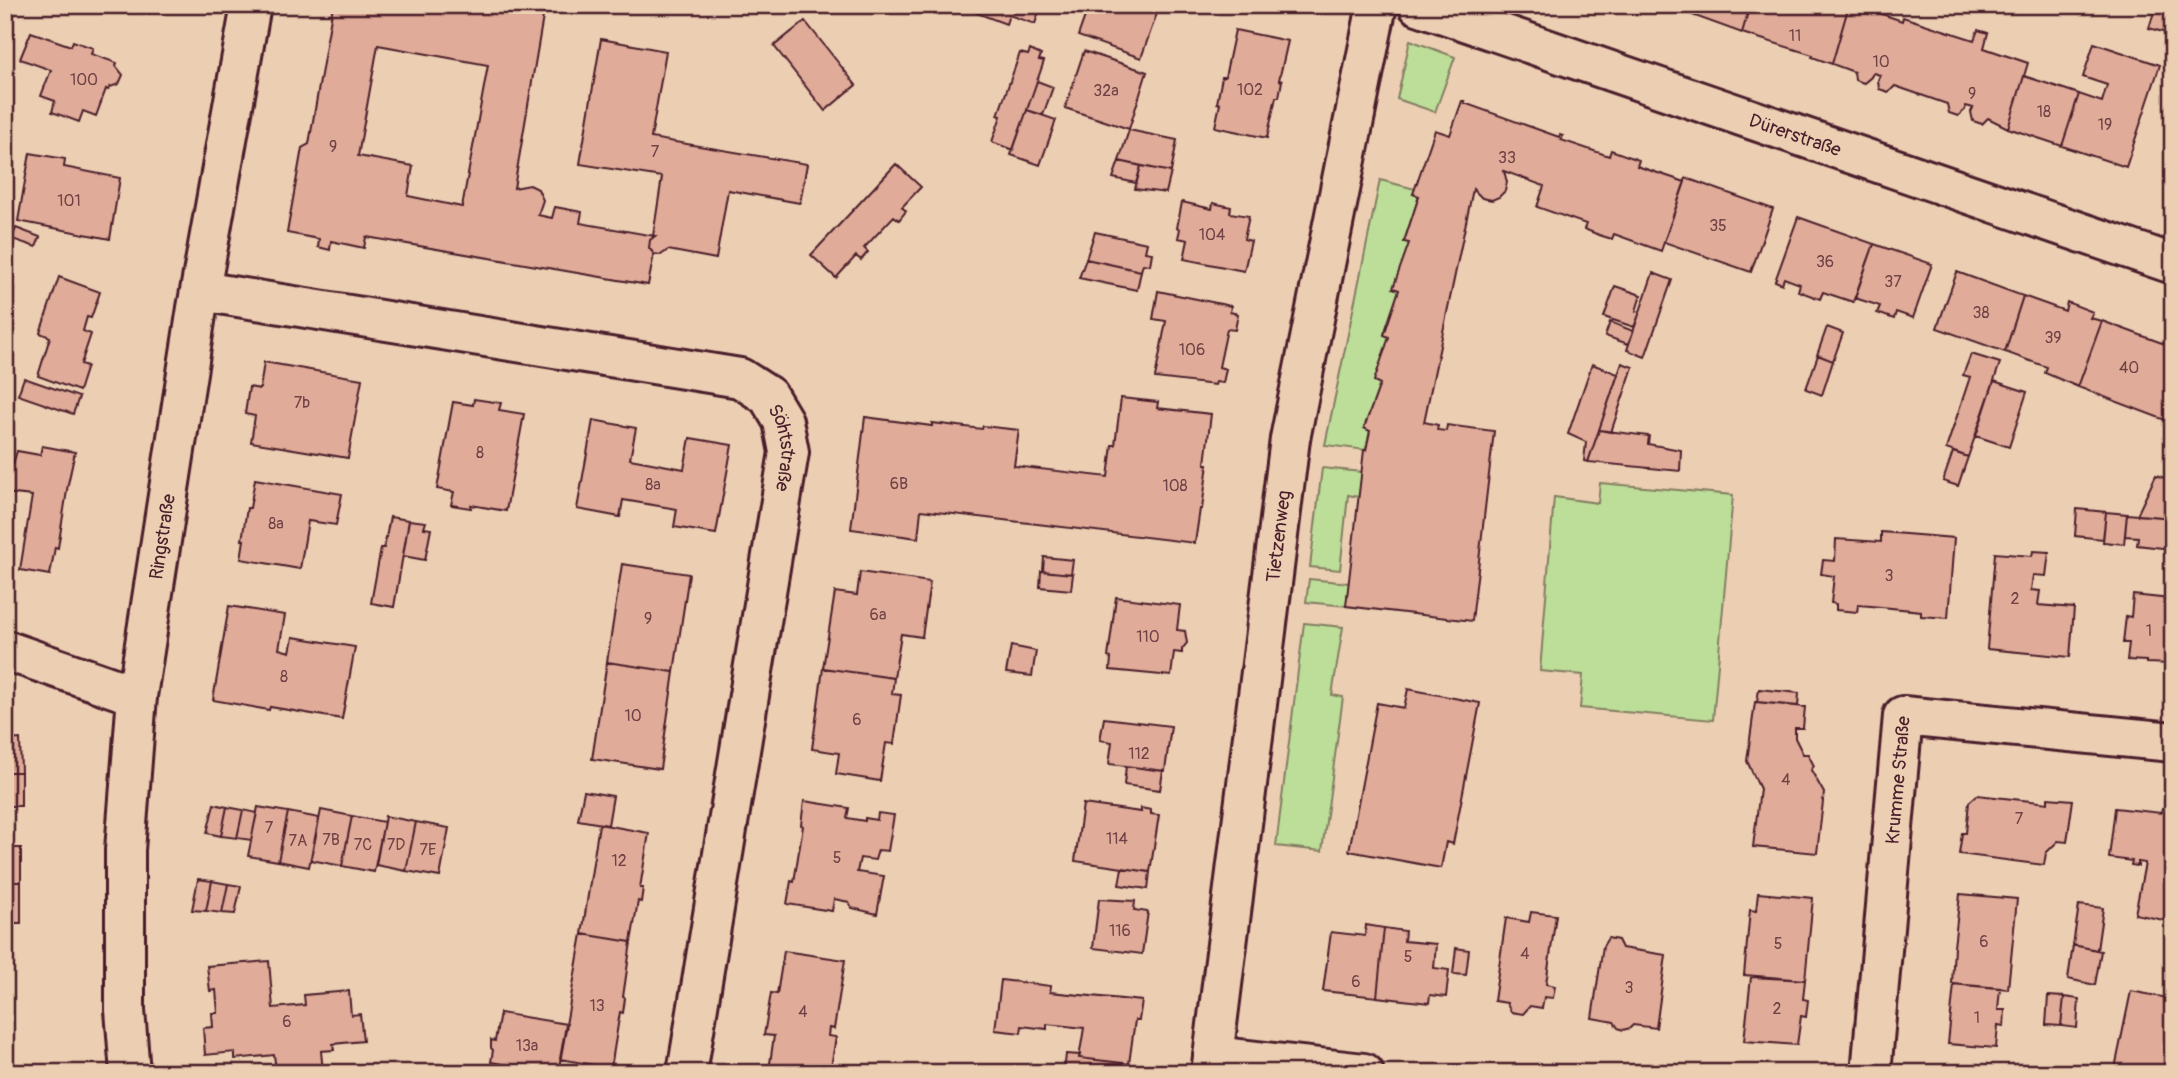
<svg xmlns="http://www.w3.org/2000/svg" width="2178" height="1078" viewBox="0 0 2178 1078" font-family="Pangolin,sans-serif">
  <style>
    .grass { fill: #bcde98; stroke: #837e62; stroke-width: 2 }
    .building { fill: #e0ab98; stroke: #4a1f2b; stroke-width: 2; fill-rule: evenodd }
    .lines { fill: none; stroke-linecap: round; stroke-linejoin: round }
    .minor-casing { stroke: #4a1f2b; stroke-width: 44 }
    .minor { stroke: #eccfb3; stroke-width: 38 }
    .labels { text-anchor: middle; stroke-width: 7; stroke-linejoin: round; paint-order: stroke }
    .number-label { font-size: 16px; fill: #704246 }
    .street-label { font-size: 19px; fill: #4a1f2b; stroke: #eccfb3 }
  </style>
  <rect width="100%" height="100%" fill="#eccfb3"/>
  <filter id="ink" filterUnits="userSpaceOnUse"><feTurbulence type="fractalNoise" baseFrequency=".0143" numOctaves="2"/><feDisplacementMap in="SourceGraphic" scale="14" xChannelSelector="R" yChannelSelector="G"/><feConvolveMatrix kernelMatrix="1 2 1 2 8 2 1 2 1" color-interpolation-filters="sRGB"/></filter>
  <g filter="url(#ink)">
    <!-- grass -->
    <path class="grass" d="M1410,40L1455,57L1435,112L1397,99Z
      M1380,180L1415,189L1413,194L1419,196L1404,241L1409,243L1399,290L1384,334L1389,337L1380,384L1364,428L1370,431L1366,450L1325,445Z
      M1322,468L1362,472L1359,497L1348,495L1340,570L1310,567Z
      M1600,483L1733,495L1713,720L1580,708L1583,675L1540,671L1554,497L1598,503Z
      M1309,579L1349,583L1346,606L1306,602Z
      M1304,623L1343,627L1332,695L1343,697L1322,851L1276,846Z"/>
    <!-- building -->
    <path class="building" d="M333,5H444L475,10L476,5H545L514,188L530,185L538,189L543,200L538,215L552,218L555,207L582,212L580,223L655,236L650,240L649,248L654,254L648,285L366,237L364,248L331,241L330,250L318,247L319,239L287,233L302,148L309,144ZM378,45L488,65L462,207L408,196L413,166L358,156Z
      M967,5H1041L1035,24L1009,15L1006,24L966,9Z
      M1089,5H1160L1141,58L1078,36Z
      M1683,5H1750L1742,33L1681,11Z
      M1750,5H1849L1832,64L1812,57L1813,55L1742,33Z
      M1849,5H1869L1877,8L1876,12L1902,21L1903,17L1974,40L1978,30L1988,33L1984,48L2028,63L2008,128L1988,118L1982,124L1973,121L1971,112L1973,108L1966,106L1965,110L1958,116L1949,113L1947,104L1895,86L1889,92L1879,89L1878,80L1880,75L1873,73L1871,77L1864,83L1855,80L1854,72L1832,64Z
      M2155,9L2172,14L2166,33L2149,28Z
      M805,21L856,85L825,111L774,46Z
      M1235,30L1288,41L1279,80L1282,81L1279,97H1276L1267,138L1215,127L1220,104L1217,103L1222,77H1225Z
      M31,32L71,46L73,41L93,48L91,54L117,63L116,66L123,75L119,84L110,87L108,90L106,89L96,116L83,111L79,122L52,112L55,101L41,96L51,70L20,59Z
      M601,39L666,51L651,138L807,164L800,203L728,190L716,259L668,250L661,255L654,254L649,248L650,240L655,236H653L662,177L580,164Z
      M2094,43L2160,65L2126,167L2062,146L2079,94L2102,102L2107,85L2083,77Z
      M1030,50L1041,55L1039,60L1044,61L1013,150L992,142L1001,116L998,115L1020,53L1028,55Z
      M1084,51L1147,72L1129,129L1065,108Z
      M2024,76L2079,94L2062,146L2008,128Z
      M1037,81L1053,87L1043,115L1027,110Z
      M1462,101H1465L1464,103L1559,137L1560,135L1563,136L1561,140L1609,156L1611,150L1639,160L1637,166L1685,182L1661,251L1614,234L1612,239L1599,235L1584,229L1586,224L1537,207L1544,186L1504,171L1507,182L1505,191L1499,197L1492,200L1482,198L1473,189L1424,422L1438,425L1437,430L1446,431L1447,425L1494,431L1472,621L1346,606L1364,450H1366L1370,431L1364,428L1380,384L1374,381L1389,337L1384,335L1399,290L1393,288L1409,243L1404,242L1419,196L1413,194L1435,130L1450,135Z
      M1027,110L1056,120L1040,165L1011,155Z
      M1129,130L1177,140L1171,172L1119,161Z
      M30,153L65,159L64,167L120,178L110,239L18,221Z
      M1119,161L1141,166L1136,183L1113,178Z
      M896,164L921,187L902,207L906,211L899,220L894,216L864,248L868,252L861,260L856,256L836,278L811,255Z
      M1141,166L1171,172L1166,193L1135,189Z
      M1686,178L1773,209L1751,272L1664,242Z
      M1182,202L1212,209L1213,203L1231,207L1230,213L1249,216L1244,239L1251,241L1244,271L1184,259L1188,240L1178,238L1180,229L1177,228Z
      M1798,217L1874,244L1853,302L1823,292L1820,299L1798,291L1800,284L1784,278L1782,284L1775,281Z
      M16,228L40,237L36,247L12,239Z
      M1095,232L1147,243L1145,252L1152,253L1150,265L1143,264L1141,271L1086,259Z
      M1874,244L1932,264L1913,318L1896,312L1894,319L1877,313L1880,306L1855,298Z
      M1086,259L1141,271L1137,290L1079,278Z
      M1957,272L2023,296L2005,352L1937,328Z
      M1653,273L1672,280L1645,357L1627,350Z
      M59,277L100,292L91,318L87,317L83,331L91,334L81,364L87,366L79,391L38,376L50,337L40,333Z
      M1615,286L1641,295L1636,311L1640,312L1634,327L1604,317Z
      M1158,291L1231,306L1230,312L1238,314L1235,330L1227,329L1219,367L1226,369L1223,383L1216,382L1215,385L1155,378L1166,321L1153,319Z
      M2023,296L2065,311L2067,302L2093,312L2090,318L2102,321L2078,387L2045,373L2047,367L2005,352Z
      M2102,321L2173,347V399L2165,420L2078,387Z
      M1610,322L1633,331L1628,344L1605,336Z
      M1827,327L1843,333L1833,361L1817,355Z
      M1971,354L2000,363L1968,457L1946,449L1970,377L1963,375Z
      M1818,355L1833,361L1822,395L1806,389Z
      M264,362L362,379L348,458L251,442L255,416L245,414L249,387L260,389Z
      M1622,363L1633,367L1611,432L1599,430Z
      M1592,364L1618,374L1588,462L1584,461L1586,442L1568,434Z
      M24,378L79,397L73,414L18,395Z
      M1994,381L2027,392L2009,447L1976,436Z
      M1121,398L1158,402L1157,408L1211,414L1205,464H1208L1202,509H1200L1195,543L921,510L918,538L851,529L865,417L932,426V423L982,429L983,426L1019,430L1014,466L1108,477L1112,445H1115Z
      M474,399L501,403L499,410L524,414L506,511L471,505V508L451,505L454,492L437,489L453,402L473,405Z
      M593,420L636,428L630,459L684,469L690,438L732,445L716,534L674,527L677,509L623,500L620,517L577,509Z
      M1599,430L1649,436L1648,444L1681,450L1680,471L1588,462Z
      M42,446L75,452L68,484L58,548L55,547L50,575L20,570L32,496L5,493V462L13,464L17,451L40,455Z
      M1953,452L1968,457L1958,486L1943,481Z
      M2156,475L2173,481V518L2137,515Z
      M255,479L342,494L336,525L308,521L300,569L241,559L244,540H242L247,508H250Z
      M2077,509L2106,512L2103,539L2075,536Z
      M2106,512L2127,514L2124,544L2103,542Z
      M2127,514L2173,518V546L2171,549L2137,545L2138,537L2125,536Z
      M390,517L409,520L394,607L371,603L381,548H384Z
      M409,520L426,522L424,528L431,529L425,560L403,556Z
      M1881,532L1954,538L1948,618L1921,616V611L1871,606L1858,605L1857,612L1836,610V604L1831,603L1834,576L1821,574L1823,560L1835,561L1836,539L1881,542Z
      M2033,551L2049,552L2046,576L2033,575L2031,590L2040,591L2038,605L2074,608L2070,657L1987,649L1995,553L2032,556Z
      M1044,557L1073,560L1071,574L1043,571Z
      M622,564L689,574L674,672L607,662Z
      M1041,571L1073,574L1071,590L1040,587Z
      M860,572L930,582L922,637L901,634L894,678L823,668L835,592L857,595Z
      M2133,595L2170,599V608H2173V664L2146,663V661L2127,660L2129,643H2123L2126,616L2131,617Z
      M1116,597L1180,605L1177,630L1185,631L1187,643L1182,649V653L1174,652L1171,676L1110,670L1111,658L1108,657Z
      M229,606L285,615L279,649L290,652L293,637L355,647L342,719L270,707L269,710L213,700Z
      M1011,646L1036,651L1032,676L1006,673Z
      M607,662L674,672L660,769L592,759Z
      M823,668L894,678L892,694L901,695L894,744L886,743L880,781L836,774L839,753L812,749Z
      M1408,689L1480,703L1453,844L1446,842L1441,868L1349,851L1377,703L1404,708Z
      M1759,689L1799,693L1798,706L1757,702Z
      M1755,702L1805,707L1803,728H1795V738L1803,754H1808L1814,766L1811,770L1824,793L1817,853L1753,847L1760,789L1747,761Z
      M1104,718L1171,726L1165,771L1109,764L1112,742L1100,740Z
      M5,732H8V740L20,739L21,772H5Z
      M1126,766L1163,771L1160,790L1124,785Z
      M5,772H21V806H8V813H5Z
      M584,791L613,796L608,825L578,820Z
      M1977,795L2048,803V798L2073,800L2067,842L2058,841L2046,853L2044,865L1959,854L1962,833H1966L1969,802Z
      M804,801L849,808L847,818L865,821V818L877,820L878,813L894,815L888,851L878,850L875,860L860,858L857,872L884,876L877,914L852,908L849,902L834,899L832,911L787,904L791,881L794,882L803,826L801,825Z
      M214,804L227,807L221,836L207,833Z
      M1083,804L1141,812V808L1151,810V814L1159,815L1150,872L1075,861Z
      M227,807L243,810L237,838L221,836Z
      M258,807L288,812L278,861L248,856Z
      M2115,808L2161,813L2162,809H2173V922L2135,914L2145,863L2138,862V866L2131,865L2132,861L2109,858Z
      M243,810L257,813L251,840L237,838Z
      M321,810L352,816L342,866L311,860Z
      M288,812L319,818L309,867L278,861Z
      M352,816L384,822L374,872L342,866Z
      M385,816L416,822L406,871L376,865Z
      M416,822L449,828L440,877L406,871Z
      M599,824L649,833L640,888H643L641,902L638,901L631,942L582,934Z
      M5,841H9V848H21V882H5Z
      M1122,868L1150,872L1148,889L1119,885Z
      M198,879L212,881L206,911L192,910Z
      M212,881L228,884L222,913L206,911Z
      M5,882H21V923H5Z
      M228,884L241,886L235,914L222,913Z
      M1758,893L1813,898L1805,980L1744,975L1750,910L1756,911Z
      M1960,894L2017,899L2008,989L1952,984L1954,947Z
      M1099,899L1135,901L1134,910L1148,912L1142,954L1093,948Z
      M2079,905L2103,908L2097,950L2073,945Z
      M1531,912L1556,915L1546,984L1555,986L1553,998L1544,997L1542,1008L1530,1006L1523,1014L1511,1012L1507,1003L1494,1001L1506,918L1529,922Z
      M1366,925L1384,928L1377,997L1323,991L1331,932L1365,936Z
      M1384,928L1405,931L1404,941L1436,944L1434,968L1449,970L1446,997L1430,995L1429,1003L1377,997Z
      M582,934L631,942L623,997L625,998L623,1013L620,1012L611,1068L560,1059Z
      M1608,938L1618,940L1622,948L1666,955L1656,1028L1633,1025L1630,1028L1623,1030L1618,1028L1614,1022L1592,1018L1603,946Z
      M2073,945L2101,951L2095,985L2068,979Z
      M1456,948L1469,950L1466,975L1453,974Z
      M784,951L845,960L834,1029L829,1028L828,1036L836,1037L830,1073H784L769,1070L774,1036L764,1035L771,993L777,994Z
      M269,961L273,1008L305,1005L304,995L349,991L351,1015L360,1014L363,1041L333,1044L334,1050L321,1051L323,1072L297,1073L296,1068L276,1070L274,1055L235,1059V1052L205,1055L203,1028L213,1027L212,1013H218L216,990L210,991L207,966Z
      M1751,977L1805,980L1803,999L1808,1000L1806,1017L1801,1016L1797,1045L1744,1041Z
      M1001,980L1051,986L1050,992L1142,1001L1139,1020H1135L1129,1064L1079,1058L1084,1028L1047,1024V1029L1022,1026L1021,1033L995,1030Z
      M1954,984L2000,988L1998,1010H2005L2004,1026L1998,1025L1996,1048L1948,1044Z
      M2131,991L2173,999V1029L2163,1073H2114Z
      M2048,996L2064,997L2061,1026L2046,1025Z
      M2064,997L2079,999L2077,1028L2061,1026Z
      M500,1013L567,1024L558,1073L534,1070L532,1073H522L519,1067L491,1062L493,1050L491,1048V1040L495,1041Z
      M1066,1054L1080,1055L1079,1058L1124,1063L1122,1073H1064Z"/>
    <g class="lines">
      <!-- minor casing -->
      <g class="minor-casing">
        <g id="minor">
          <path id="s1" d="M1418,5L2173,264"/>
          <path id="s2" d="M201,291L740,378L768,396L783,421L789,452L687,1073"/>
          <path d="M5,650L137,696"/>
          <path d="M1213,1056L1364,1073"/>
          <path id="s3" d="M130,1073L125,1010V850L137,696L197,308L251,5"/>
          <path id="s4" d="M1211,1073L1290,439L1377,5"/>
          <path id="s5" d="M1871,1073L1903,716L2173,742"/>
        </g>
      </g>
      <!-- minor -->
      <use href="#minor" class="minor"/>
    </g>
  </g>
  <g class="labels">
    <!-- number labels -->
    <g class="number-label">
      <text x="1795" y="41">11</text>
      <text x="1881" y="67">10</text>
      <text x="84" y="85">100</text>
      <text x="1250" y="95">102</text>
      <text x="1106" y="96">32a</text>
      <text x="1972" y="99">9</text>
      <text x="2044" y="117">18</text>
      <text x="2105" y="130">19</text>
      <text x="333" y="152">9</text>
      <text x="655" y="157">7</text>
      <text x="1507" y="163">33</text>
      <text x="69" y="206">101</text>
      <text x="1718" y="231">35</text>
      <text x="1212" y="240">104</text>
      <text x="1825" y="267">36</text>
      <text x="1893" y="287">37</text>
      <text x="1981" y="318">38</text>
      <text x="2053" y="343">39</text>
      <text x="1192" y="355">106</text>
      <text x="2129" y="373">40</text>
      <text x="302" y="408">7b</text>
      <text x="480" y="458">8</text>
      <text x="899" y="489">6B</text>
      <text x="653" y="490">8a</text>
      <text x="1175" y="491">108</text>
      <text x="276" y="529">8a</text>
      <text x="1889" y="581">3</text>
      <text x="2015" y="604">2</text>
      <text x="878" y="620">6a</text>
      <text x="648" y="624">9</text>
      <text x="2149" y="636">1</text>
      <text x="1148" y="642">110</text>
      <text x="284" y="682">8</text>
      <text x="633" y="721">10</text>
      <text x="857" y="725">6</text>
      <text x="1139" y="759">112</text>
      <text x="1786" y="785">4</text>
      <text x="2019" y="824">7</text>
      <text x="269" y="833">7</text>
      <text x="1117" y="844">114</text>
      <text x="331" y="845">7B</text>
      <text x="298" y="846">7A</text>
      <text x="363" y="850">7C</text>
      <text x="396" y="850">7D</text>
      <text x="428" y="855">7E</text>
      <text x="837" y="863">5</text>
      <text x="619" y="866">12</text>
      <text x="1120" y="936">116</text>
      <text x="1984" y="947">6</text>
      <text x="1778" y="949">5</text>
      <text x="1525" y="959">4</text>
      <text x="1408" y="962">5</text>
      <text x="1356" y="987">6</text>
      <text x="1629" y="993">3</text>
      <text x="597" y="1011">13</text>
      <text x="1777" y="1014">2</text>
      <text x="803" y="1017">4</text>
      <text x="1977" y="1023">1</text>
      <text x="287" y="1027">6</text>
      <text x="527" y="1051">13a</text>
    </g>
    <!-- street labels -->
    <g class="street-label">
      <text dy="7" stroke="none"><textPath href="#s1" startOffset="399">Dürerstraße</textPath></text>
      <text dy="7" stroke="none"><textPath href="#s2" startOffset="635">Söhtstraße</textPath></text>
      <text dy="7" stroke="none"><textPath href="#s4" startOffset="541">Tietzenweg</textPath></text>
      <text dy="7" stroke="none"><textPath href="#s3" startOffset="539">Ringstraße</textPath></text>
      <text dy="7" stroke="none"><textPath href="#s5" startOffset="294">Krumme Straße</textPath></text>
    </g>
  </g>
  <!-- margin -->
  <rect width="2178" height="1078" fill="none" stroke="#eccfb3" stroke-width="28"/>
  <rect x="14" y="14" width="2150" height="1050" fill="none" stroke="#4a1f2b" stroke-width="2.5" filter="url(#ink)"/>
</svg>
